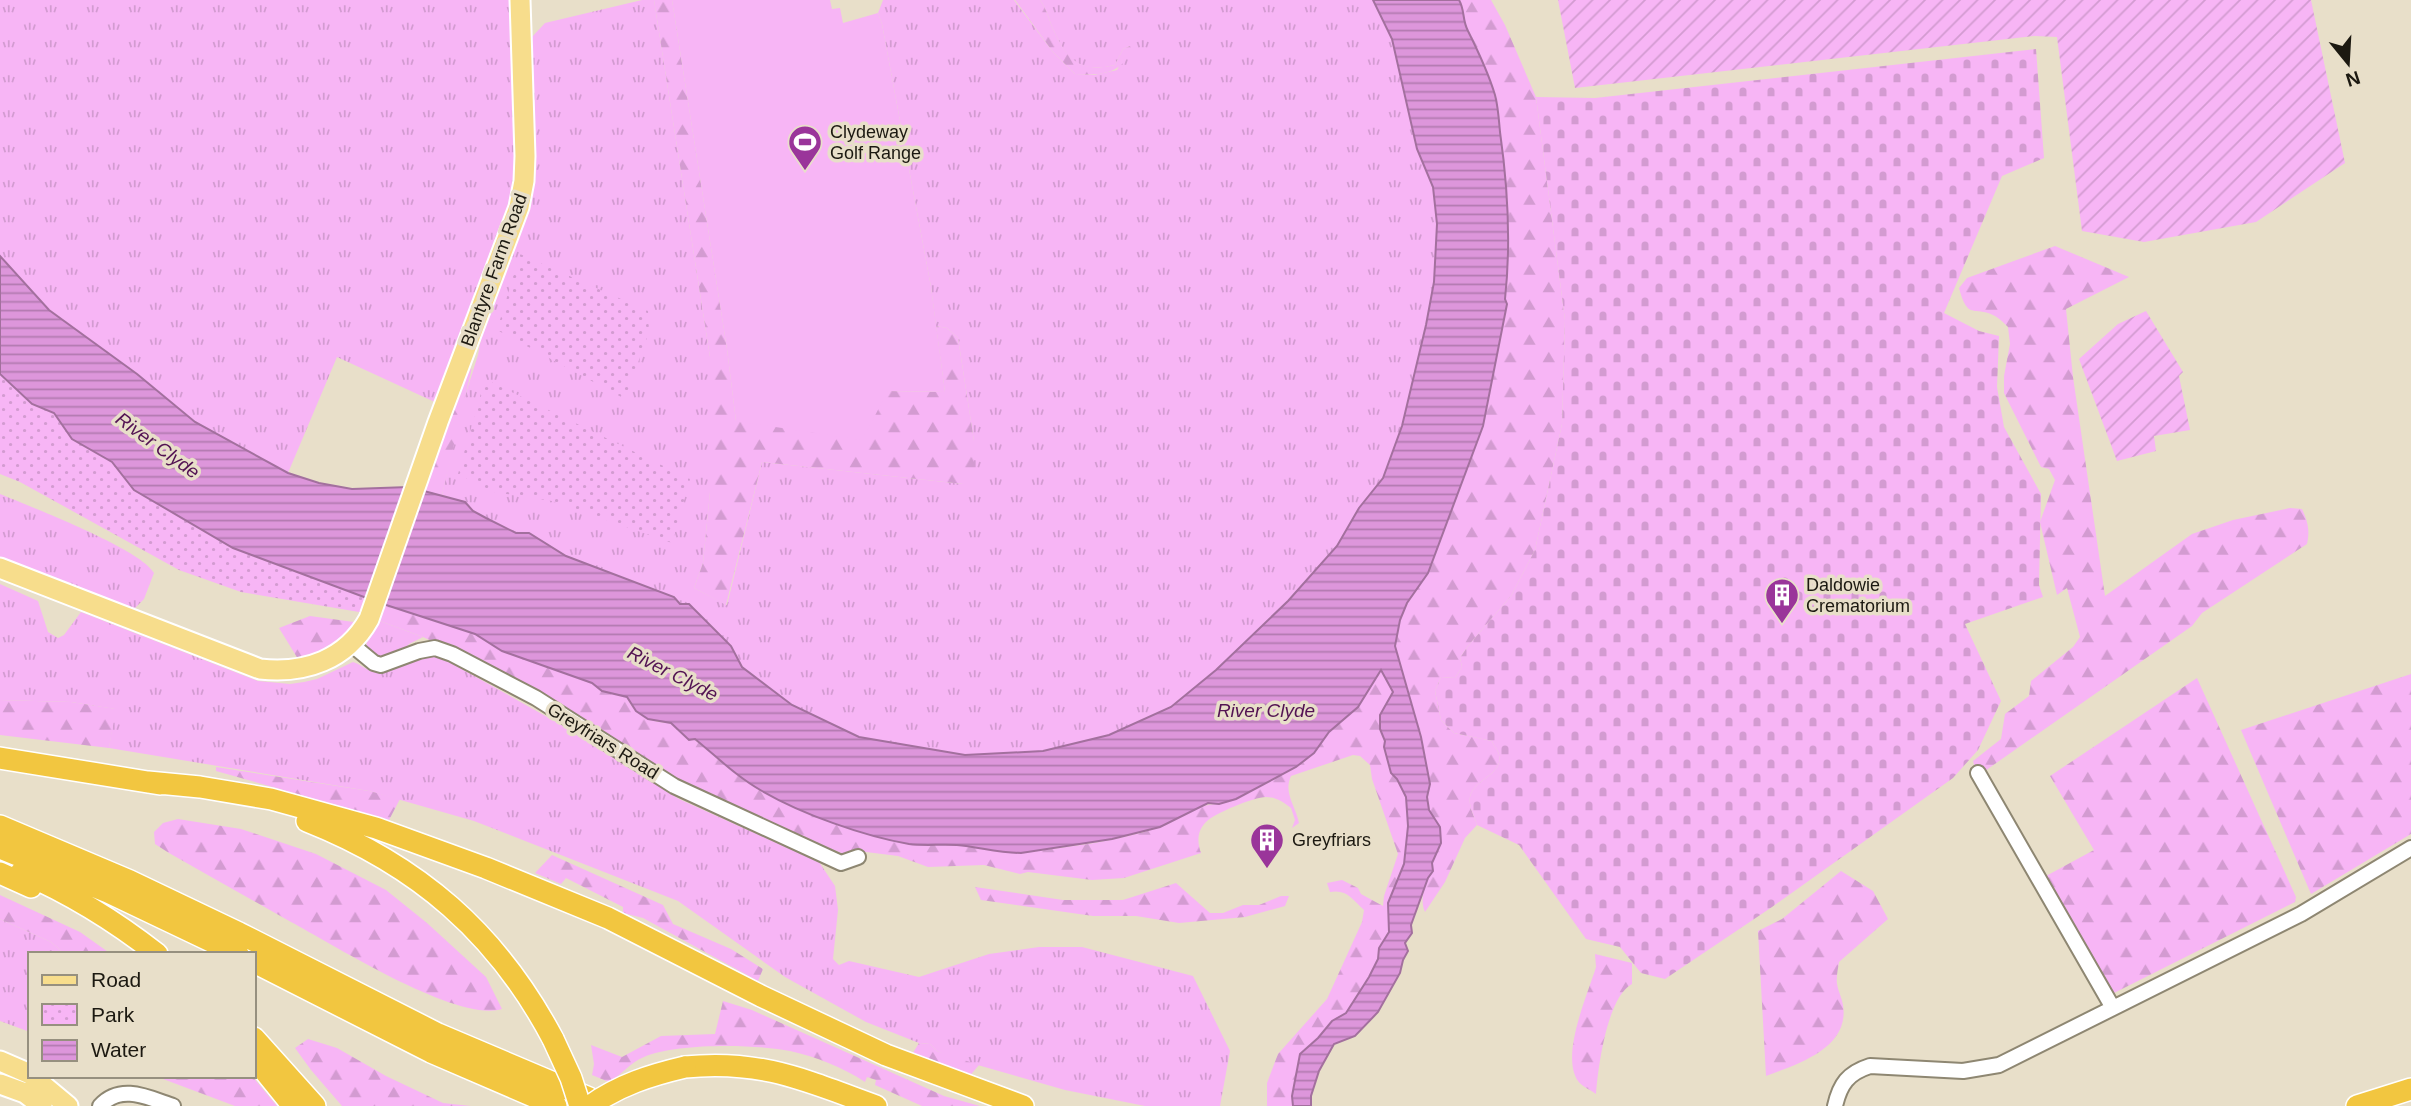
<svg xmlns="http://www.w3.org/2000/svg" width="2411" height="1106" viewBox="0 0 2411 1106" font-family="Arial,sans-serif">
  <style>
    .grass { fill: url(#grass-tufts) }
    .forest { fill: url(#forest-firs) }
    .cemetery { fill: url(#cemetery-stones) }
    .park { fill: url(#park-dots) }
    .garden { fill: url(#garden-furrows) }
    .pitch { fill: #f7b5f5 }
    .water { fill: url(#water-rules); stroke: #a3709e; stroke-width: 2 }
    .lines { fill: none; stroke-linecap: round; stroke-linejoin: round }
    .minor-casing { stroke: #8e8772; stroke-width: 18 }
    .major-casing { stroke: #fff; stroke-width: 23 }
    .highway-casing { stroke: #fff; stroke-width: 24 }
    .minor { stroke: #fff; stroke-width: 14 }
    .major { stroke: #f7dd8c; stroke-width: 19 }
    .highway { stroke: #f2c640; stroke-width: 21 }
    .highway-bridge-casing { stroke: #fff; stroke-width: 24; stroke-linecap: butt }
    .highway-bridge { stroke: #f2c640; stroke-width: 21 }
    .labels { text-anchor: middle; stroke-width: 7; stroke-linejoin: round; paint-order: stroke }
    .poi-label { font-size: 18px; fill: #1c1911; stroke: #e8dfc9; text-anchor: start }
    .street-label { font-size: 18px; fill: #1c1911; stroke: #e8dfc9 }
    .water-label { font-size: 19px; font-style: italic; fill: #531353; stroke: #e8dfc9 }
  </style>
  <defs>
    <pattern id="grass-tufts" width="24" height="20" patternUnits="userSpaceOnUse" patternTransform="scale(1.75)"><rect width="24" height="20" fill="#f7b5f5"/><path d="M3 7l-1-3M5 7V3M7 7l1-3M15 17l-1-3M17 17v-4M19 17l1-3" fill="none" stroke="#d39bd1"/></pattern>
    <pattern id="forest-firs" width="22" height="20" patternUnits="userSpaceOnUse" patternTransform="scale(1.75)"><rect width="22" height="20" fill="#f7b5f5"/><path d="M5 1l3.5 6h-7zM16 11l3.5 6h-7z" fill="#d39bd1"/></pattern>
    <pattern id="cemetery-stones" width="16" height="16" patternUnits="userSpaceOnUse" patternTransform="scale(1.75)"><rect width="16" height="16" fill="#f7b5f5"/><path d="M2 7V4a2 2 0 0 1 4 0v3zM10 15v-3a2 2 0 0 1 4 0v3z" fill="#d39bd1"/></pattern>
    <pattern id="park-dots" width="8" height="8" patternUnits="userSpaceOnUse" patternTransform="scale(1.75)"><rect width="8" height="8" fill="#f7b5f5"/><path d="M2 2h.1M6 6h.1" fill="none" stroke="#d39bd1" stroke-width="1.8" stroke-linecap="round"/></pattern>
    <pattern id="garden-furrows" width="10" height="10" patternUnits="userSpaceOnUse" patternTransform="scale(1.75)"><rect width="10" height="10" fill="#f7b5f5"/><path d="M-1 1l2-2M0 10L10 0M9 11l2-2" fill="none" stroke="#d39bd1"/></pattern>
    <pattern id="water-rules" width="6" height="5" patternUnits="userSpaceOnUse" patternTransform="scale(1.75)"><rect width="6" height="5" fill="#dd96db"/><path d="M0 2.5h6" fill="none" stroke="#b27ab0"/></pattern>
  </defs>
  <rect width="100%" height="100%" fill="#e8dfc9"/>
  <!-- grass -->
  <path class="grass" d="M0,0H513L519,180L439,404L337,357L288,473L195,422L137,374L49,310L0,256Z
    M642,0H654L710,357V492L703,563L694,588L727,605L762,462L963,484L974,441L958,338L947,328L936,326L931,287L882,24L878,13L883,0H1014L1053,52L1075,74L1094,75L1117,70L1130,46L1123,49L1115,65C1081,73 1068,62 1054,31C1049,21 1047,9 1040,0H1373L1392,39L1417,149L1433,187L1437,224L1434,282L1426,325L1402,426L1383,478L1359,508L1337,546L1288,601L1216,670L1171,707L1109,735L1043,751L965,755L859,737L792,705L742,667L731,646L689,605L680,604L674,597L566,556L529,533H516L473,511L465,502L442,495L460,412L478,355L482,333L525,220L532,196L535,175L532,37L545,23Z
    M0,494C29,506 141,549 154,573L144,599L133,610L0,557Z
    M0,584L38,601L48,632L58,638L64,635L81,612L258,681L290,684L304,682L317,679L353,662C360,664 366,670 373,671C397,677 418,649 442,658L574,732L679,799L819,862L835,886L838,910L833,959L839,965L849,961L919,977L989,954L1039,947H1082L1193,976L1230,1051L1220,1106H1145L1065,1090L953,1058L937,1051L930,1044L919,1043L866,1022L785,977L678,901L474,821L369,791L109,748L115,709L71,702L0,700Z
    M380,621L423,637L409,644L401,653L378,659L368,653L366,640L377,622Z
    M0,919L51,942L65,954H30V1032L0,1021Z"/>
  <!-- forest -->
  <path class="forest" d="M654,0H672L727,349L736,421L888,391L945,392L936,326L947,328L958,338L974,441V480L963,484L762,462L726,605L694,588L703,563L710,492V357Z
    M1015,0H1040C1047,9 1049,21 1054,31C1068,61 1081,73 1115,65L1123,49L1130,46L1132,50C1121,74 1100,76 1075,74L1053,52Z
    M1459,0H1491L1505,25L1536,97L1565,320L1562,424L1535,550L1511,596L1468,646L1460,658L1462,667L1455,678L1441,677L1435,691L1441,720L1454,733L1492,741C1494,747 1498,749 1499,755C1504,777 1466,780 1470,804C1471,811 1475,818 1477,825L1465,838L1445,882L1425,912C1419,899 1425,882 1433,871L1432,863L1441,843L1429,810L1427,797L1430,784L1421,737L1395,646L1400,620L1407,603L1428,573L1483,426L1507,305L1505,299C1511,244 1508,188 1500,132C1499,120 1498,107 1495,95C1489,75 1477,49 1468,31C1462,20 1465,10 1459,0Z
    M2055,246L2129,277L2066,309L2073,377L2105,596L2192,534L2233,520L2290,508L2302,509C2308,522 2310,530 2307,544L2202,613L2192,626L1982,773L1975,768L1973,761L2001,739L2005,714L2029,696L2031,681L2073,647L2080,637L2067,588L2057,595L2040,522L2055,480L2049,469L2041,467L2004,393V376L2010,344L2008,327C2005,324 2000,319 1995,316C1975,305 1968,322 1959,288L1967,278Z
    M472,368L442,495L418,491L466,375Z
    M380,603L476,634L502,651L592,683L602,691L627,697C632,711 645,719 659,722C665,723 670,722 674,726C682,732 692,737 700,744C721,760 740,779 763,792C803,813 865,837 909,844C925,846 942,844 957,845C979,847 999,853 1021,853C1067,847 1116,842 1160,827C1180,819 1198,803 1219,804L1314,753L1329,732L1358,707L1381,670L1392,687L1393,692L1380,715V729L1385,741L1384,747L1391,773L1397,779L1406,797L1408,826L1404,864L1388,903L1389,932L1379,948L1378,959L1369,977L1346,1013L1332,1021L1318,1038L1300,1054L1292,1096L1293,1106H1267V1083L1278,1054L1327,999L1362,922L1364,910C1352,899 1347,889 1330,892L1327,883L1342,880L1358,888L1361,894L1383,906L1384,896L1398,854L1372,779L1370,765L1360,756L1353,755L1291,776C1283,793 1296,806 1299,823L1292,828L1295,820L1291,808C1283,802 1276,797 1266,797C1254,797 1215,813 1206,822C1197,831 1197,842 1201,853L1124,878L1092,880L1028,872L1020,874L984,865L928,867L898,856L866,852L844,854L734,810L674,778L620,743L501,673L423,637L380,621Z
    M310,616L361,623C345,639 322,657 298,659L279,628Z
    M2411,674V834L2311,894L2241,730Z
    M2197,678L2296,897L2295,902L2114,993L2046,876L2094,850L2050,776Z
    M0,700L71,702L116,709L109,748L0,735Z
    M216,767L369,791L400,799L389,820L216,771Z
    M178,819L241,829L316,854L386,890L427,923L486,977L502,1009C457,1023 334,945 291,922C250,899 210,876 169,853L155,844L154,832L163,823Z
    M552,855L663,905L673,924L731,949L763,969L758,981L643,918L623,913V907L566,878L561,884L535,873Z
    M1841,871L1873,891L1888,919L1839,962C1838,969 1836,977 1837,984C1838,991 1842,998 1843,1005C1850,1048 1798,1064 1766,1076L1758,931L1782,919Z
    M1176,883L1210,913H1223L1243,905H1259L1281,896H1289L1285,906L1245,917L1179,923L1136,916H1093L981,900L975,887L1063,900H1123Z
    M0,895L80,932L111,954H65L51,942L0,919Z
    M1595,954L1632,963V984C1607,997 1598,1068 1596,1094C1591,1090 1581,1086 1578,1081C1560,1055 1588,994 1596,967Z
    M723,1001L752,1010L944,1096L980,1106H922L875,1085L876,1080L867,1077L865,1082C842,1067 817,1057 790,1051C755,1044 676,1043 644,1057C629,1063 622,1075 609,1082L592,1075L594,1064L591,1045L622,1057L661,1036L715,1034Z
    M308,1039L337,1048L386,1076L443,1103L471,1106H342L311,1070L295,1048Z
    M919,1043L930,1044L937,1051L979,1065L967,1079L911,1056Z
    M155,1076H252L277,1106H235Z"/>
  <!-- cemetery -->
  <path class="cemetery" d="M2036,49L2044,158L2002,176L1944,313L1979,331L1999,336L1997,387L2004,427L2041,494L2039,585L2043,597L1965,624L2001,701L1978,750L1953,778L1772,907L1665,979L1641,973L1620,947L1586,939L1519,845L1477,825C1475,818 1471,811 1470,804C1466,780 1504,777 1499,755C1498,749 1494,747 1492,741L1454,733L1441,720L1435,691L1441,677L1455,678L1462,667L1460,658L1468,646L1511,596L1535,550L1562,424L1565,320L1536,97L1595,98Z"/>
  <!-- park -->
  <path class="park" d="M520,254L648,311L649,332L625,399L497,330Z
    M0,374L32,404L54,413L72,439L112,462L134,490L371,599L365,613L241,592L179,570L20,482L0,474Z
    M485,379L690,479L672,543L552,501L494,492L458,474Z"/>
  <!-- garden -->
  <path class="garden" d="M1558,0H2311L2345,163L2256,222L2144,242L2082,231L2057,37L2035,36L1575,88Z
    M2146,311L2183,372L2179,376L2190,430L2154,436L2156,451L2117,461L2079,359L2118,324Z"/>
  <!-- pitch -->
  <path class="pitch" d="M672,0H830L832,9L840,8L843,23L878,13L882,24L931,287L945,392L888,391L862,440L736,421L727,349Z"/>
  <!-- water -->
  <path class="water" d="M1373,0H1459C1465,10 1462,20 1468,31C1477,49 1489,75 1495,95C1498,106 1499,120 1500,132C1508,188 1511,244 1505,299L1507,304L1483,426L1428,573L1407,603L1400,620L1395,646L1421,737L1430,784L1427,797L1429,810L1440,827L1441,843L1432,863L1433,871L1428,878L1411,925L1412,933L1405,943L1408,951L1403,960L1400,973L1378,1012L1355,1036L1334,1044L1319,1071L1311,1096V1106H1293L1292,1096L1300,1054L1318,1038L1332,1021L1346,1013L1369,977L1378,959L1379,948L1389,932L1388,903L1404,864L1408,826L1406,797L1397,779L1391,773L1384,747L1385,741L1380,729V715L1393,692L1381,670L1358,707L1329,732L1314,753L1296,767L1236,799L1219,804L1208,803L1160,827L1112,839L1021,853C999,853 979,847 957,845C941,844 924,846 909,844C863,836 802,814 762,791C737,777 717,757 695,739L689,740L671,723L648,719L636,711L627,697L602,691L592,683L502,651L475,634L380,603L233,548L134,490L112,462L72,439L54,413L32,404L0,374V256L49,310L137,374L195,422L288,473L319,483L352,489L409,487L465,502L473,511L486,518L516,533H529L566,556L674,597L680,604H689L731,646L742,667L792,705L859,737L965,755L1043,751L1109,735L1171,707L1216,670L1288,601L1337,546L1359,508L1383,478L1402,426L1426,325L1434,282L1437,224L1433,187L1417,149L1392,39Z"/>
  <g class="lines">
    <!-- minor casing -->
    <g class="minor-casing">
      <path id="minor" d="M351,644L374,663L381,665L419,651L435,648L452,654L536,698L674,786L841,863L858,857
        M1978,773L2113,1008
        M100,1106C121,1083 149,1098 173,1106
        M1835,1106C1840,1084 1848,1073 1870,1066L1963,1071L1999,1065L2301,914L2411,848"/>
    </g>
    <!-- major casing -->
    <g class="major-casing">
      <path id="major" d="M0,568L260,669C305,674 346,660 369,619L438,422L519,207L524,181L525,156L520,0
        M0,1061L30,1074
        M32,1076L68,1106
        M0,1084L25,1093L42,1106"/>
    </g>
    <!-- highway casing -->
    <g class="highway-casing">
      <path id="highway" d="M0,758L160,784
        M148,782L200,787L271,799L376,828L486,868L608,918L761,996L886,1055L1023,1106
        M307,821C418,865 497,933 553,1039
        M0,826L130,881L239,933L438,1034L589,1098
        M0,848L108,892L238,954
        M21,872C69,893 115,921 157,954
        M0,873L31,887
        M254,962L431,1052L556,1106
        M254,1038L315,1106
        M259,1064L293,1106
        M685,1067C761,1059 807,1081 876,1106
        M2357,1106L2411,1089"/>
    </g>
    <!-- minor -->
    <use href="#minor" class="minor"/>
    <!-- major -->
    <use href="#major" class="major"/>
    <!-- highway -->
    <use href="#highway" class="highway"/>
    <!-- highway-bridge casing -->
    <g class="highway-bridge-casing">
      <path id="highway-bridge" d="M553,1039L571,1078L580,1106
        M590,1106C619,1085 651,1075 685,1067"/>
    </g>
    <!-- highway-bridge -->
    <use href="#highway-bridge" class="highway-bridge"/>
  </g>
  <!-- icons -->
  <defs>
    <g id="stadium-pin" transform="scale(1.75)"><path d="M0 17L-7.5 6A9.5 9.5 0 1 1 7.5 6Z" fill="#9a359a" stroke="#e8dfc9"/><path d="M0-5a6.5 5 0 1 0 0 10a6.5 5 0 1 0 0-10ZM-3.5-1.8h7v3.6h-7Z" fill="#fff"/></g>
    <g id="building-pin" transform="scale(1.75)"><path d="M0 17L-7.5 6A9.5 9.5 0 1 1 7.5 6Z" fill="#9a359a" stroke="#e8dfc9"/><path d="M-4-6H4V6H1V3H-1V6H-4ZM-2.5-4.3h1.7v1.8h-1.7ZM.8-4.3h1.7v1.8H.8ZM-2.5-1h1.7V.8h-1.7ZM.8-1h1.7V.8H.8Z" fill="#fff"/></g>
  </defs>
  <g fill-rule="evenodd">
    <use href="#stadium-pin" x="805" y="142"/>
    <use href="#building-pin" x="1782" y="595"/>
    <use href="#building-pin" x="1267" y="840"/>
  </g>
  <g class="labels">
    <!-- poi labels -->
    <g class="poi-label">
      <text x="830" y="138">Clydeway<tspan x="830" dy="21">Golf Range</tspan></text>
      <text x="1806" y="591">Daldowie<tspan x="1806" dy="21">Crematorium</tspan></text>
      <text x="1292" y="846">Greyfriars</text>
    </g>
    <!-- street labels -->
    <g class="street-label">
      <text transform="translate(494 270) rotate(-70)" y="6">Blantyre Farm Road</text>
      <text transform="translate(603 741) rotate(32)" y="6">Greyfriars Road</text>
    </g>
    <!-- water labels -->
    <g class="water-label">
      <text transform="translate(158 445) rotate(36)" y="7">River Clyde</text>
      <text transform="translate(673 673) rotate(27)" y="7">River Clyde</text>
      <text x="1266" y="717">River Clyde</text>
    </g>
  </g>
  <!-- legend -->
  <rect x="28" y="952" width="228" height="126" fill="#e8dfc9" stroke="#96907f" stroke-width="2"/>
  <rect x="42" y="975" width="35" height="10" fill="#f7dd8c" stroke="#96907f" stroke-width="2"/>
  <text x="91" y="987" font-size="21" fill="#1c1911">Road</text>
  <rect x="42" y="1004" width="35" height="21" fill="url(#park-dots)" stroke="#96907f" stroke-width="2"/>
  <text x="91" y="1022" font-size="21" fill="#1c1911">Park</text>
  <rect x="42" y="1040" width="35" height="21" fill="url(#water-rules)" stroke="#96907f" stroke-width="2"/>
  <text x="91" y="1057" font-size="21" fill="#1c1911">Water</text>
  <!-- north arrow -->
  <g transform="translate(2348 63) rotate(162)" stroke="#e8dfc9" stroke-width="5" paint-order="stroke">
  <path d="M0-5L12 26L0 18L-12 26Z" fill="#1c1911"/>
  <text y="-10" font-size="19" font-weight="bold" text-anchor="middle" fill="#1c1911">N</text>
  </g>
</svg>
